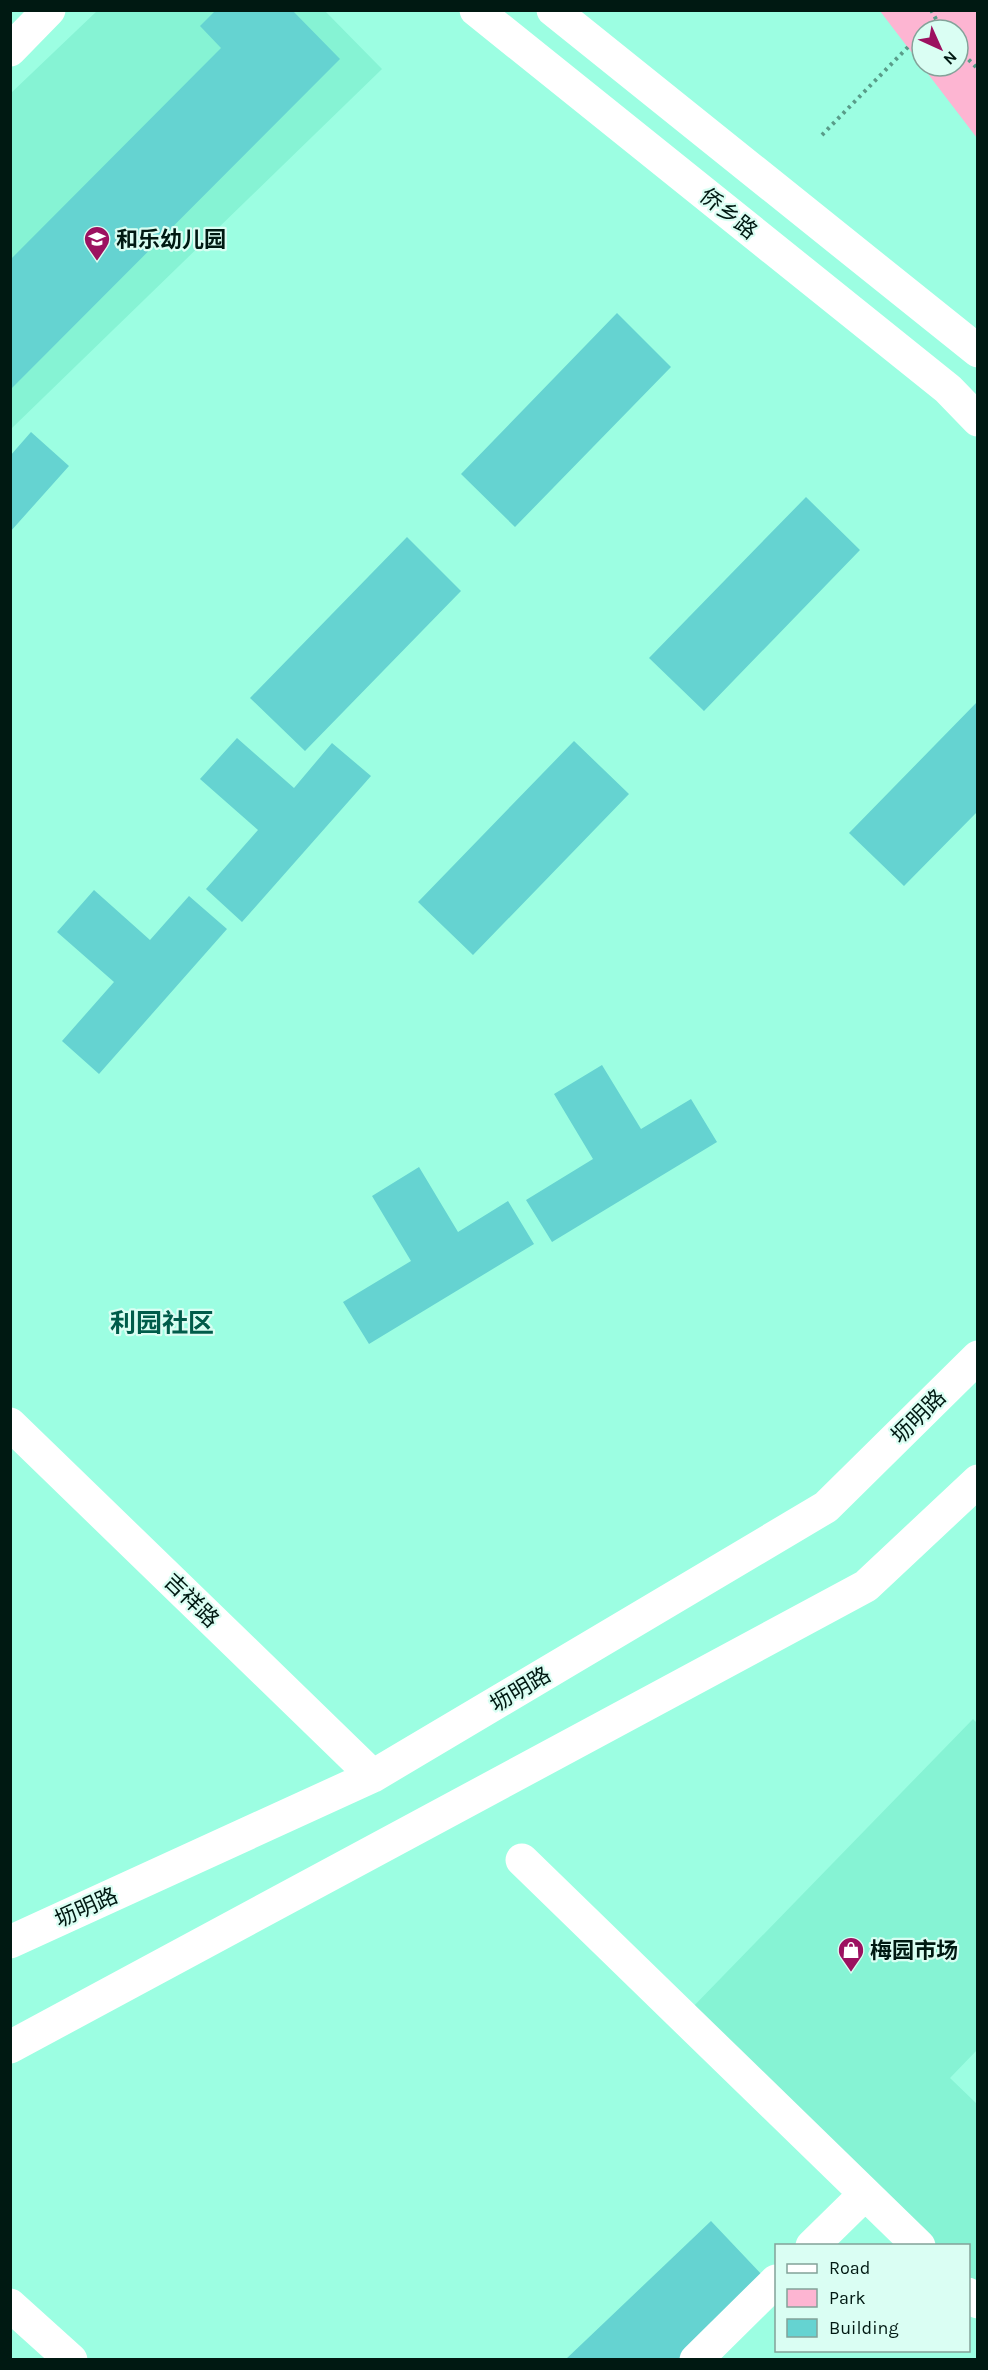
<svg xmlns="http://www.w3.org/2000/svg" width="988" height="2370" viewBox="0 0 988 2370" font-family="Karla,'Noto Sans SC',sans-serif">
  <style>
    .built { fill: #86f3d4 }
    .green { fill: #fdb5d2 }
    .building { fill: #65d3d1 }
    .lines { fill: none; stroke-linecap: round; stroke-linejoin: round }
    .path { stroke: #599c89; stroke-width: 4; stroke-dasharray: 3 4.5; stroke-linecap: butt }
    .minor { stroke: #fff; stroke-width: 33 }
    .tertiary { stroke: #fff; stroke-width: 33 }
    .labels { text-anchor: middle; stroke-width: 4.5; stroke-linejoin: round; paint-order: stroke }
    .street-label { font-size: 22px; fill: #001912; stroke: #dafef3 }
    .poi-label { font-size: 22px; font-weight: bold; fill: #001912; stroke: #dafef3; text-anchor: start }
    .quarter-label { font-size: 26px; font-weight: bold; fill: #005c4a; stroke: #dafef3 }
  </style>
  <rect width="100%" height="100%" fill="#9cfee2"/>
  <!-- built -->
  <path class="built" d="M97,11H325L382,69L11,429L10,94Z
    M973,1719L977,1723V2050L950,2078L977,2104V2296L969,2287L968,2246L925,2245L687,2013Z"/>
  <!-- green -->
  <path class="green" d="M880,11H977V138L922,66H958V30H922V66Z"/>
  <!-- building -->
  <path class="building" d="M216,10H292L340,59L10,390V260L221,48L200,26Z
    M617,313L671,367L515,527L461,474Z
    M31,432L69,466L10,532V456Z
    M806,497L860,550L704,711L649,658Z
    M407,537L461,591L305,751L250,698Z
    M978,701V811L904,886L849,833Z
    M237,738L294,788L332,743L371,776L242,922L206,889L258,830L200,779Z
    M574,741L629,794L473,955L418,902Z
    M94,890L150,940L189,896L227,929L99,1074L62,1041L114,982L57,932Z
    M602,1065L641,1129L691,1099L717,1142L552,1242L526,1200L593,1159L554,1094Z
    M419,1167L458,1232L508,1201L534,1244L369,1344L343,1302L411,1261L372,1196Z
    M711,2221L765,2278L678,2360H565Z"/>
  <g class="lines">
    <!-- path -->
    <path class="path" d="M931,10L942,30
      M958,49L978,69
      M822,135L908,47"/>
    <!-- minor -->
    <path class="minor" d="M522,1860L919,2246
      M812,2246L865,2194
      M968,2294L978,2302
      M10,2305L71,2360
      M696,2360L776,2281"/>
    <!-- tertiary -->
    <path class="tertiary" d="M476,10L948,389L978,420
      M553,10L978,351
      M10,50L49,10
      M10,1424L373,1776
      M10,1942L373,1776L826,1507L978,1357
      M10,2047L866,1586L978,1481"/>
  </g>
  <!-- icons -->
  <defs>
    <g id="school-pin" transform="scale(1.35)"><path d="M0 17L-7.5 6A9.5 9.5 0 1 1 7.5 6Z" fill="#9c1160" stroke="#dafef3"/><path d="M0-5L7-2L0 1L-7-2ZM-4 1L0 2.5L4 1V4Q0 6-4 4Z" fill="#fff"/></g>
    <g id="shop-pin" transform="scale(1.35)"><path d="M0 17L-7.5 6A9.5 9.5 0 1 1 7.5 6Z" fill="#9c1160" stroke="#dafef3"/><path d="M-5-2.5h2.3a2.7 3.5 0 0 1 5.4 0H5L5.5 6h-11ZM-1.5-2.5h3a1.5 2.3 0 0 0-3 0Z" fill="#fff"/></g>
  </defs>
  <g fill-rule="evenodd">
    <use href="#school-pin" x="97" y="239"/>
    <use href="#shop-pin" x="851" y="1950"/>
  </g>
  <g class="labels">
    <!-- street labels -->
    <g class="street-label">
      <text transform="translate(729 213) rotate(39)" y="8">侨乡路</text>
      <text transform="translate(918 1416) rotate(-45)" y="8">坜明路</text>
      <text transform="translate(192 1600) rotate(44)" y="8">吉祥路</text>
      <text transform="translate(520 1689) rotate(-31)" y="8">坜明路</text>
      <text transform="translate(86 1907) rotate(-24)" y="8">坜明路</text>
    </g>
    <!-- poi labels -->
    <g class="poi-label">
      <text x="116" y="247">和乐幼儿园</text>
      <text x="870" y="1958">梅园市场</text>
    </g>
    <!-- quarter labels -->
    <g class="quarter-label">
      <text x="162" y="1332">利园社区</text>
    </g>
  </g>
  <!-- border -->
  <rect width="988" height="2370" fill="none" stroke="#001912" stroke-width="24"/>
  <!-- legend -->
  <rect x="775" y="2244" width="195" height="108" fill="#dafef3" stroke="#83a299" stroke-width="1.5"/>
  <rect x="787" y="2264" width="30" height="9" fill="#ffffff" stroke="#83a299" stroke-width="1.5"/>
  <text x="829" y="2274" font-size="18" fill="#001912">Road</text>
  <rect x="787" y="2289" width="30" height="18" fill="#fdb5d2" stroke="#83a299" stroke-width="1.5"/>
  <text x="829" y="2304" font-size="18" fill="#001912">Park</text>
  <rect x="787" y="2319" width="30" height="18" fill="#65d3d1" stroke="#83a299" stroke-width="1.5"/>
  <text x="829" y="2334" font-size="18" fill="#001912">Building</text>
  <!-- north arrow -->
  <g transform="translate(940 48) rotate(135)"><circle r="28" fill="#dafef3" stroke="#83a299" stroke-width="1.5"/>
  <path d="M0-4.5L10 22L0 15L-10 22Z" fill="#9c1160"/>
  <text y="-9" font-size="16" font-weight="bold" text-anchor="middle" fill="#001912">N</text>
  </g>
</svg>
